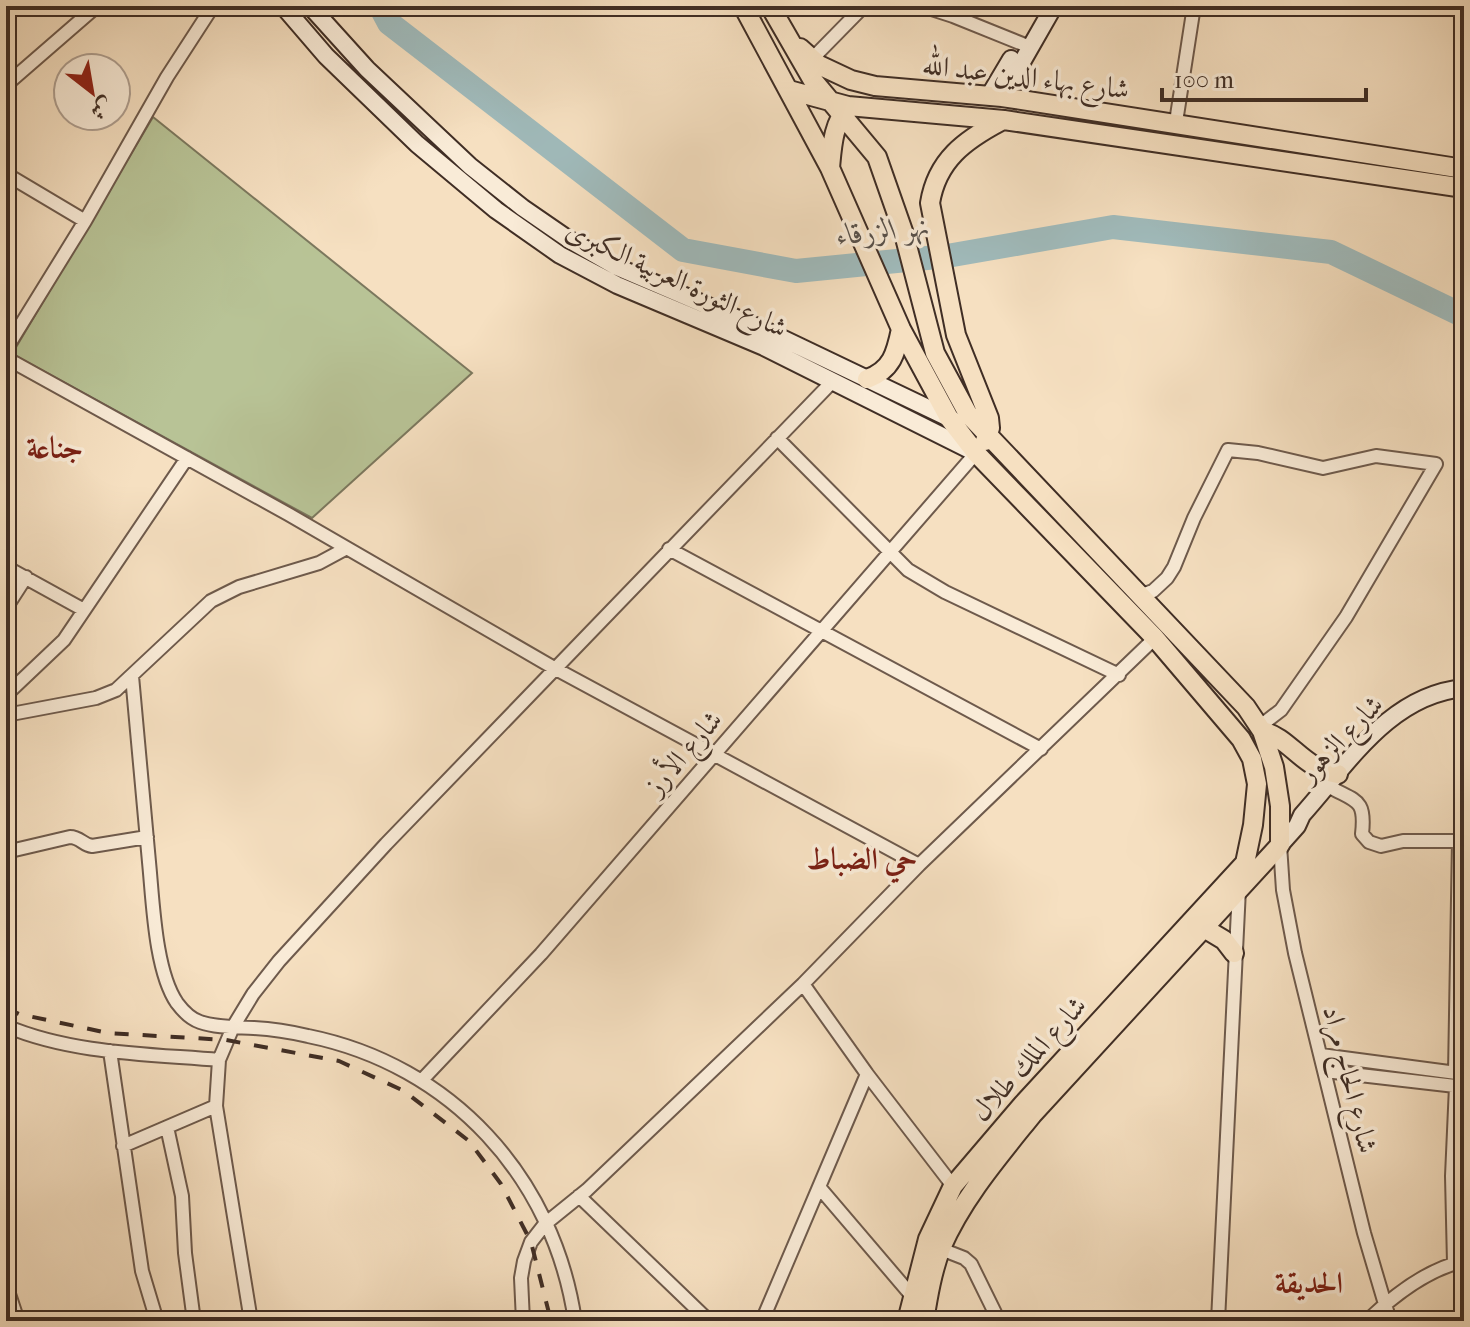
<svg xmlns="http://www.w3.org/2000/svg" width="1470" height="1327" viewBox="0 0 1470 1327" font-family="'IM FELL French Canon',Amiri,serif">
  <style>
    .green { fill: #b8c396; stroke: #7c785e; stroke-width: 2 }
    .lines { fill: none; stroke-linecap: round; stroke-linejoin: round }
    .river { stroke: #a0bbbc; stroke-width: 24 }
    .street-casing { stroke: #6e5a4c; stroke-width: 16 }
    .secondary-casing { stroke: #402e25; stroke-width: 20 }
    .primary-casing { stroke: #402e25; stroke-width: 22 }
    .street { stroke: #f9ebd7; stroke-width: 12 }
    .secondary { stroke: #f9ebd7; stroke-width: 16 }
    .primary { stroke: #f6e0c1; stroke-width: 18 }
    .rail { stroke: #402e25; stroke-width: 4; stroke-dasharray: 14 14; stroke-linecap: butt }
    .labels { text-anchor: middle; stroke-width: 7; stroke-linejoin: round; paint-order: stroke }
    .street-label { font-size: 28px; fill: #402e25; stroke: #f9ebd7 }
    .water-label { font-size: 30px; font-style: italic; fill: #58514b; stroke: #f9ebd7 }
    .neighbourhood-label { font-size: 30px; font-weight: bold; fill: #7a1f14; stroke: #f9ebd7 }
  </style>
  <rect width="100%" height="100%" fill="#f6e0c1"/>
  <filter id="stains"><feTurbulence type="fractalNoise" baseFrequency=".0025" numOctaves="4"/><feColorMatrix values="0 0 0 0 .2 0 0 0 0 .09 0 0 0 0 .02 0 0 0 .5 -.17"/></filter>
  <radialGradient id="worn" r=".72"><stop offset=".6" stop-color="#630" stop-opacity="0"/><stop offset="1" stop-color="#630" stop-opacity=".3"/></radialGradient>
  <!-- green -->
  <path class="green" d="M153,117L472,373L312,518L12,354Z"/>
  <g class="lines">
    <!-- river -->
    <path class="river" d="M380,6L389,23L683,250L796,271L947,256L1113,227L1331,252L1464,316"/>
    <!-- street casing -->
    <g class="street-casing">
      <path id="street" d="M922,6L953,16L1030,47
        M812,59L864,6
        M6,85L97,6
        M1176,122L1194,6
        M6,174L85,221
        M6,349L85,221L167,77L213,6
        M6,358L288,514L554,668L919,865
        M777,438L908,570L945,592L1119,675
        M669,549L1041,749
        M6,567L84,610
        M1142,595L1153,591L1167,578L1174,567L1194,518L1228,450L1258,453L1323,468L1376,456L1436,464L1346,617L1281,710L1259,727
        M6,608L26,577
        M132,676C138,738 143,800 149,862C153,902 155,971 177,1003C183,1011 191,1019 200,1022C217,1028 237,1027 254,1028C272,1029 291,1032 308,1036C451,1065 554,1177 575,1321
        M6,695L64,640L187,458
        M6,715L96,698L116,690L211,601L239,587L319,563L345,549
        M1328,786C1356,802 1366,798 1362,834L1369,842L1381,846L1403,841H1464
        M1280,845L1283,890L1295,953L1364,1233L1390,1321
        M6,852L70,837C80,837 83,845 92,846L147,837
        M803,984L867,1074L953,1186
        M6,1026C72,1054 149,1054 219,1060
        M110,1051L142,1271L157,1321
        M1321,1055L1464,1074
        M1325,1071L1464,1087
        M1455,1073L1459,841
        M422,1080L541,954L976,453
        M167,1127L182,1196L185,1253L194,1321
        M123,1146L216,1106
        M819,1187L912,1296
        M579,1196L709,1321
        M941,1249L964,1258L971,1264L999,1321
        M1454,1263L1452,1176L1456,1086
        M6,1285L18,1321
        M251,1321L216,1106L219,1060L233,1027L253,994L279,961L386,844L832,382
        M523,1321L521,1278L524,1261L531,1242L545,1224L587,1190L803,984L919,865L1155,638
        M762,1321L867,1074
        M1218,1321L1239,889
        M1367,1321C1393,1296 1428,1269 1464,1261"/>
    </g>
    <!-- secondary casing -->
    <g class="secondary-casing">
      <path id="secondary" d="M283,6L326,56L417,144L496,210L560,255L617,285L764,347L976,453
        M310,6L367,69L470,166L523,208L568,239L617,267L771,333L953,420
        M989,96L1011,59
        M1002,97L1054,6
        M1280,845L1297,826L1302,815C1348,764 1389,695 1464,688"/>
    </g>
    <!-- primary casing -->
    <g class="primary-casing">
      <path id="primary" d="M743,6L830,168L901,329L949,418L976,453L1155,638L1241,739L1252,759L1257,784L1253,825L1240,887
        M770,6L812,79L877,157L904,234L935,353L968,414L1246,707L1262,731L1274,767L1280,806V845L1032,1115C999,1156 962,1199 941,1248C932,1272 928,1296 924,1321
        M800,48L819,65L851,80L875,86L1002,97L1464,169
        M789,90L848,106L1004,120L1464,188
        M830,168C832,146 833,123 849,106
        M867,379C892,370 896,353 901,329
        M985,441L990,428L989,418L956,335L930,203C937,160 965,140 1001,121
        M1262,731C1291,738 1302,769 1338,774
        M1204,928L1224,940L1234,953
        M907,1321L928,1239L953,1186L1023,1104L1244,864"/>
    </g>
    <!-- street -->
    <use href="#street" class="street"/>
    <!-- secondary -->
    <use href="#secondary" class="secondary"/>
    <!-- primary -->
    <use href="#primary" class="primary"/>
    <!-- rail -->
    <path class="rail" d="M6,1008L19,1014L108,1033L226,1040L339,1061L404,1091L469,1141L501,1184L531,1242L551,1321"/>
  </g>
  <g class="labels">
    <!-- street labels -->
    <g class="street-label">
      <text transform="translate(1026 76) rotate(7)" y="10">شارع بهاء الدين عبد الله</text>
      <text transform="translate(677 278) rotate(25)" y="10">شارع الثورة العربية الكبرى</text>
      <text transform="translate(1340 738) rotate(-46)" y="10">شارع الزهور</text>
      <text transform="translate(683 752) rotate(-49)" y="10">شارع الأرز</text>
      <text transform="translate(1028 1058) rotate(-48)" y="10">شارع الملك طلال</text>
      <text transform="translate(1351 1079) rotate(76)" y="10">شارع الحاج مراد</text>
    </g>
    <!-- water labels -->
    <g class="water-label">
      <text transform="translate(883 230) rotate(-6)" y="10">نهر الزرقاء</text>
    </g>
    <!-- neighbourhood labels -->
    <g class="neighbourhood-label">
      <text x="55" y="458">جناعة</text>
      <text x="862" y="869">حي الضباط</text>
      <text x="1309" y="1293">الحديقة</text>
    </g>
  </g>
  <!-- margin -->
  <rect width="1470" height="1327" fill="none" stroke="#f6e0c1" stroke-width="32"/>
  <rect x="8" y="8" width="1454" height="1311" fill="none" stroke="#402e25" stroke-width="4"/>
  <rect x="16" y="16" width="1438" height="1295" fill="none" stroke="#402e25" stroke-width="2"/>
  <!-- north arrow -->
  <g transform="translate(92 92) rotate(149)"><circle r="38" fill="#f9ebd7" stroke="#af9f90" stroke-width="2"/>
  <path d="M0-6L14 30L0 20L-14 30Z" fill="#8f2418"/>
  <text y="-12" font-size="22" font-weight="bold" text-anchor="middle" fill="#402e25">ش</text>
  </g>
  <!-- scale -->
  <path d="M1162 88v12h204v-12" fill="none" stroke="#402e25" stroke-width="4"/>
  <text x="1174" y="88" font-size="24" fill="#402e25" stroke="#f9ebd7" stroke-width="6" paint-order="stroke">100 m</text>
  <rect width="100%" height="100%" filter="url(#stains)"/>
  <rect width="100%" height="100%" fill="url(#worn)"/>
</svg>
